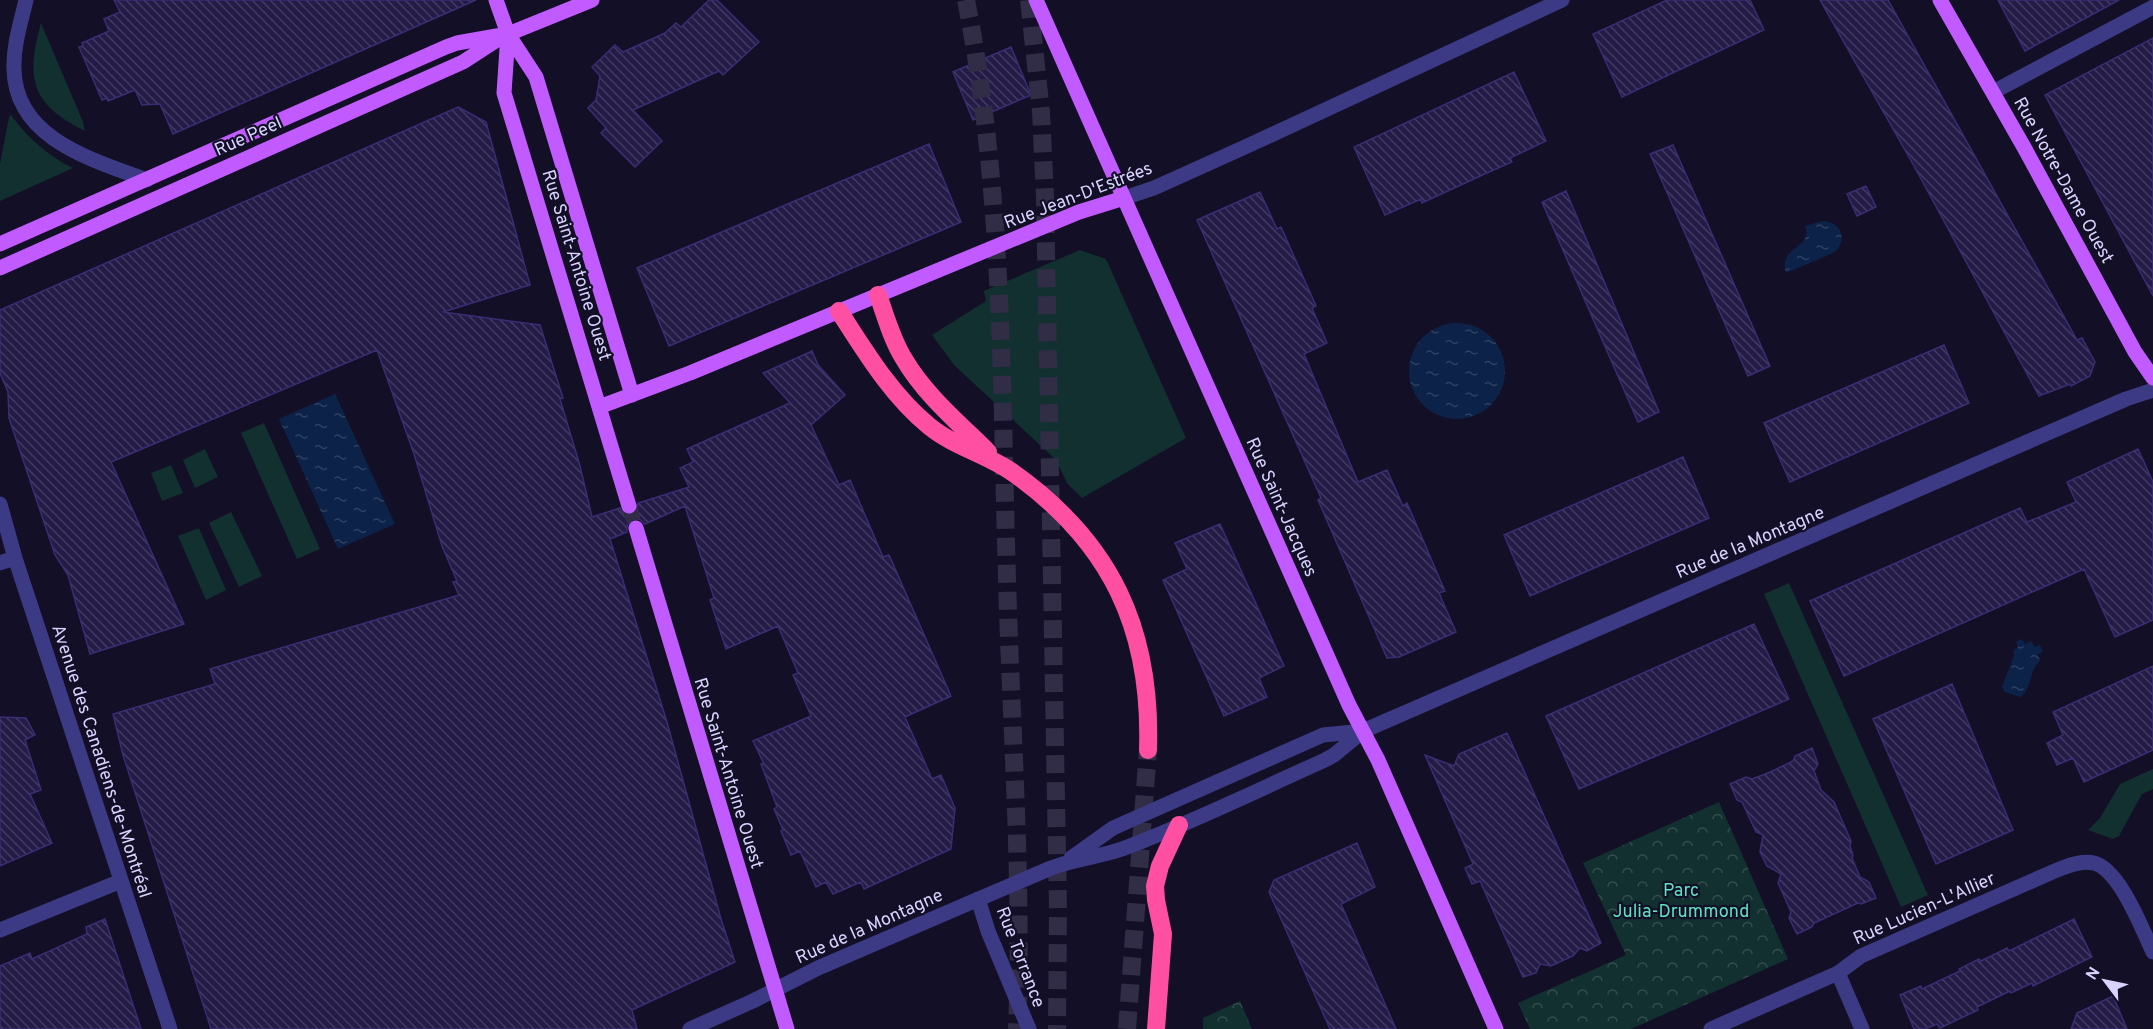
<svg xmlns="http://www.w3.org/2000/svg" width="2153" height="1029" viewBox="0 0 2153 1029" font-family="Overpass,sans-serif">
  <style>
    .green { fill: #12302f }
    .forest { fill: url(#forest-crowns) }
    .water { fill: url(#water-ripples) }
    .building { fill: url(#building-back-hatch); stroke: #3b2d73; stroke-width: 1.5 }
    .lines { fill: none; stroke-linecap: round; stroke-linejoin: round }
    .major-tunnel { stroke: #312d47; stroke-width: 15; stroke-dasharray: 15 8; stroke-linecap: butt }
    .highway-tunnel { stroke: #312d47; stroke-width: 18; stroke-dasharray: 18 9; stroke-linecap: butt }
    .minor { stroke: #3d3a85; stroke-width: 15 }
    .major { stroke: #c25bff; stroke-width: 15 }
    .highway { stroke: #ff4fa3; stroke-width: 18 }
    .labels { text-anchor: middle; stroke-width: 4.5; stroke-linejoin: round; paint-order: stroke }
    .street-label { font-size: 18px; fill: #d9d4ff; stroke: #130f26 }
    .park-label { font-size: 18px; fill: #5fe0c0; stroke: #130f26 }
  </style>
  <defs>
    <pattern id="forest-crowns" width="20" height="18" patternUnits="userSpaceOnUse" patternTransform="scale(1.5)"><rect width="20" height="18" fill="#12302f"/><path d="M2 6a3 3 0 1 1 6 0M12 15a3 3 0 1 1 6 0" fill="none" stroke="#344d4e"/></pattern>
    <pattern id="water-ripples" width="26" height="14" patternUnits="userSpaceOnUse" patternTransform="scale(1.5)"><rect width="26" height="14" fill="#0c2248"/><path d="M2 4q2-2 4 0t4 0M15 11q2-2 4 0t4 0" fill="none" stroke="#2f4163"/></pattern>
    <pattern id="building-back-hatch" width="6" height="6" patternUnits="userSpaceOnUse" patternTransform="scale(1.5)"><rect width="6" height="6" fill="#241b47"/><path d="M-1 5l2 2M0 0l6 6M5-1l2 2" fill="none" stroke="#433b63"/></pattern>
  </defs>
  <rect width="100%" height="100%" fill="#130f26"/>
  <!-- green -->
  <path class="green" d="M41,23L83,122L85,131C30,104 26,78 41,23Z
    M11,115C27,137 48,156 73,168L0,201V164L9,117Z
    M1080,250L1106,259L1186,438L1082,498L1067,483L1056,460L954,365L932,335L986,301L984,291Z
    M264,423L320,549L297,559L241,433Z
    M205,449L218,477L195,488L183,460Z
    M171,465L183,493L162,501L151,473Z
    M231,512L262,576L239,587L209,523Z
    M199,528L226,590L206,600L178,536Z
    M1789,583L1928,895L1901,907L1764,594Z
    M2153,769V789L2142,794L2119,836L2113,839L2088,830L2100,818L2120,784Z"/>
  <!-- forest -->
  <path class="forest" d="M1719,802L1788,959L1631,1029H1530L1518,1003L1626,955L1583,863Z
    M1240,1001L1252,1029H1203V1018Z"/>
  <!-- water -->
  <path class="water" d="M1823,221C1835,223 1842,227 1842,241L1837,250L1831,254L1786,273C1777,246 1814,249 1805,226Z
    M1409 371a48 48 0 1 1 96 0a48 48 0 1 1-96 0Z
    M335,394L395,524L338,549L279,419Z
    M2022,639L2025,644L2031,641L2035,647L2040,645L2043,652L2038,654L2040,661C2029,669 2032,690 2020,697L2005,692L2002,687L2014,656L2013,651L2018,647L2016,642Z"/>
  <!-- building -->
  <path class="building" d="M114,0H476L173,134L160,104L142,105L135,90L108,101L107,98L102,100L79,47L83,46L82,43L109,31L104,19L120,12Z
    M709,0H717L759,42L723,75L719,71L633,110L662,141L635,167L601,133L606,128L588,108L596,100L600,76L592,67L615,45L623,52L665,33L676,23L681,27Z
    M1667,0H1750L1764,30L1622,97L1593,34Z
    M1820,0H1888L2077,340L2082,338L2095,362L2090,376L2071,386L2070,384L2039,396L1914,166Z
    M1998,0H2119L2025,51Z
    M2153,38V296L2045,95Z
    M1011,47L1031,95L973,120L953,72Z
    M1514,72L1546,141L1510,158L1512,162L1489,172L1422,203L1421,199L1385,215L1354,147Z
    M458,107L486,122L530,285L443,312L540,325L563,398L560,399L580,466L592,517L620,508L623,513L631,515L636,512L638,503L689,487L680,468L693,462L687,449L790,403L763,373L812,351L818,365L845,395L811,425L839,485L850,480L883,557L889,555L951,696L905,717L932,779L941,775L955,808L951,849L864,889L861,882L833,894L826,882L816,887L800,851L791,855L781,831L783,830L774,809L777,807L761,764H764L753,741L811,716L793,675L798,673L778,626L726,649L710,600L714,598L685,506L645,524L639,519H633L627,525V532L610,539L667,722L721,919L735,962L632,1010L637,1029H211L123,755L113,714L215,684L210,669L459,595L453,582L457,581L442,546L414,454L377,350L111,462L184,624L90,654L68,575L55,555L9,418L8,392L0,373V310Z
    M929,144L961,222L669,346L637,268Z
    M1673,145L1770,366L1748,376L1650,154Z
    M1866,186L1876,207L1857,216L1847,194Z
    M1566,191L1659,412L1638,422L1542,202Z
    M1260,192L1277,229L1281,227L1316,306L1312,308L1327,343L1304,354L1358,482L1387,470L1403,506L1407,503L1445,591L1439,593L1456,632L1399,657L1387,658L1318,500L1321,498L1197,220Z
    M1944,345L1969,403L1790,482L1764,423Z
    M2138,449L2153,482V620L2115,637L2084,569L1844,676L1810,601L2020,508L2027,522L2076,502L2067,482Z
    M1683,457L1709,518L1530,596L1504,535Z
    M1220,524L1284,666L1259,678L1267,697L1224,716L1163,580L1187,569L1175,543Z
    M1754,624L1789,699L1579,789L1546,716Z
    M2153,666V750L2084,782L2073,758L2057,765L2047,743L2063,735L2053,712Z
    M1952,684L2013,830L1936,864L1873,719Z
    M0,717L26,718L35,735L25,740L41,790L30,794L52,843L0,866Z
    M1507,733L1601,943L1587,951L1580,948L1573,956L1551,966L1540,964L1536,973L1523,977L1480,881L1472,884L1465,868L1473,864L1425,755L1454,766L1459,754Z
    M1812,748L1818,764L1814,771L1821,790L1834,802L1851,841L1850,846L1853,855L1852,858L1860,877L1869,882L1876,898L1861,904L1858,903L1814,923L1812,927L1797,934L1789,918L1791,912L1778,883L1781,874L1767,866L1760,852L1763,835L1756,832L1742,802L1737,800L1730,784L1746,777L1752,779L1768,773L1793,761L1795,756Z
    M1357,843L1375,887L1341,904L1396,1029H1330L1269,892L1274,880Z
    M105,919L141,1029H0V966L30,953L32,959L87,934L86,927Z
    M2074,919L2092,957L2033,986L2032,983L2011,993L2010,991L1977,1007L1978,1010L1940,1028L1937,1024L1925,1029H1914L1900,995L1921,986L1922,989L1960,971L1959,969L1979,959L1981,961L2007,948L2009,951Z
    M2113,996L2127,1029H2071L2077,1013Z"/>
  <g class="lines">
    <!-- major-tunnel -->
    <path class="major-tunnel" d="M629,506L636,528"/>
    <!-- highway-tunnel -->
    <path class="highway-tunnel" d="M966,0C1004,191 1001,385 1007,578C1011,728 1023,879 1017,1029
      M1029,0L1041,112L1045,197L1058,909L1057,1029
      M1127,1029L1148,750"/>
    <!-- minor -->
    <path class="minor" d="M26,0C21,22 13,46 14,69C15,139 93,160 147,180
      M1993,92L2153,7
      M1124,198L1154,188L1245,147L1562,0
      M0,504L15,558L170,1029
      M0,563L15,558
      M1071,858L1113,828L1323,735L1363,731
      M978,899L988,931L1029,1029
      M0,930L121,881
      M1838,973L1862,1029
      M690,1029L753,1001L818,968L1051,868C1074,859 1099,857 1122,849C1191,823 1258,790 1325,760L1334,755L1363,731L2126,399L2153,390
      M1711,1029L1838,973L1861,956L2057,870C2068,866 2082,860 2094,863C2120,870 2142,929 2153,952"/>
    <!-- major -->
    <path class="major" d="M496,0L508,34L536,77L632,395
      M1036,0L1349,705L1378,760L1496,1029
      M1940,0L2025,149L2135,352L2153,378
      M508,34L504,93L629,506
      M0,244L446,47L457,43L508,34L592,0
      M0,268L463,62L500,38
      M599,407L690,373L1079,212L1124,198
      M636,528L787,1029"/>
    <!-- highway -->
    <path class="highway" d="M878,295C886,317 892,340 904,359C925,395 959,423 988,452
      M839,311C865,351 891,395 929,426C953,446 986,454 1012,472C1111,542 1152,629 1148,750
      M1156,1029L1163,934L1156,900L1155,886L1160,866L1179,825"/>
  </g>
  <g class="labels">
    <!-- street labels -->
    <g class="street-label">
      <text transform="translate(248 136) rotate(-24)" y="6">Rue Peel</text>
      <text transform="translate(2064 180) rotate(61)" y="6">Rue Notre-Dame Ouest</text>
      <text transform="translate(1078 195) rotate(-21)" y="6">Rue Jean-D'Estrées</text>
      <text transform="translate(577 265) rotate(73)" y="6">Rue Saint-Antoine Ouest</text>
      <text transform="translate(1282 507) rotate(66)" y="6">Rue Saint-Jacques</text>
      <text transform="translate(1750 542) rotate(-23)" y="6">Rue de la Montagne</text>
      <text transform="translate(102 761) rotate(72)" y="6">Avenue des Canadiens-de-Montréal</text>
      <text transform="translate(729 773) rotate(73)" y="6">Rue Saint-Antoine Ouest</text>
      <text transform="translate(1924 908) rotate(-24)" y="6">Rue Lucien-L'Allier</text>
      <text transform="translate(869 926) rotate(-24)" y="6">Rue de la Montagne</text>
      <text transform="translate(1021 957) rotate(69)" y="6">Rue Torrance</text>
    </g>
    <!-- park labels -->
    <g class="park-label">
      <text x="1681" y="896">Parc<tspan x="1681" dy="21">Julia-Drummond</tspan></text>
    </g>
  </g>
  <!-- north arrow -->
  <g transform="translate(2105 981) rotate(302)" stroke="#130f26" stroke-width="4.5" paint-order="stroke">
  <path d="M0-4.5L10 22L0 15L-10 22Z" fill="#d9d4ff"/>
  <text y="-9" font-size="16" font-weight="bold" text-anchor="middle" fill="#d9d4ff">N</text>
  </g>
</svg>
